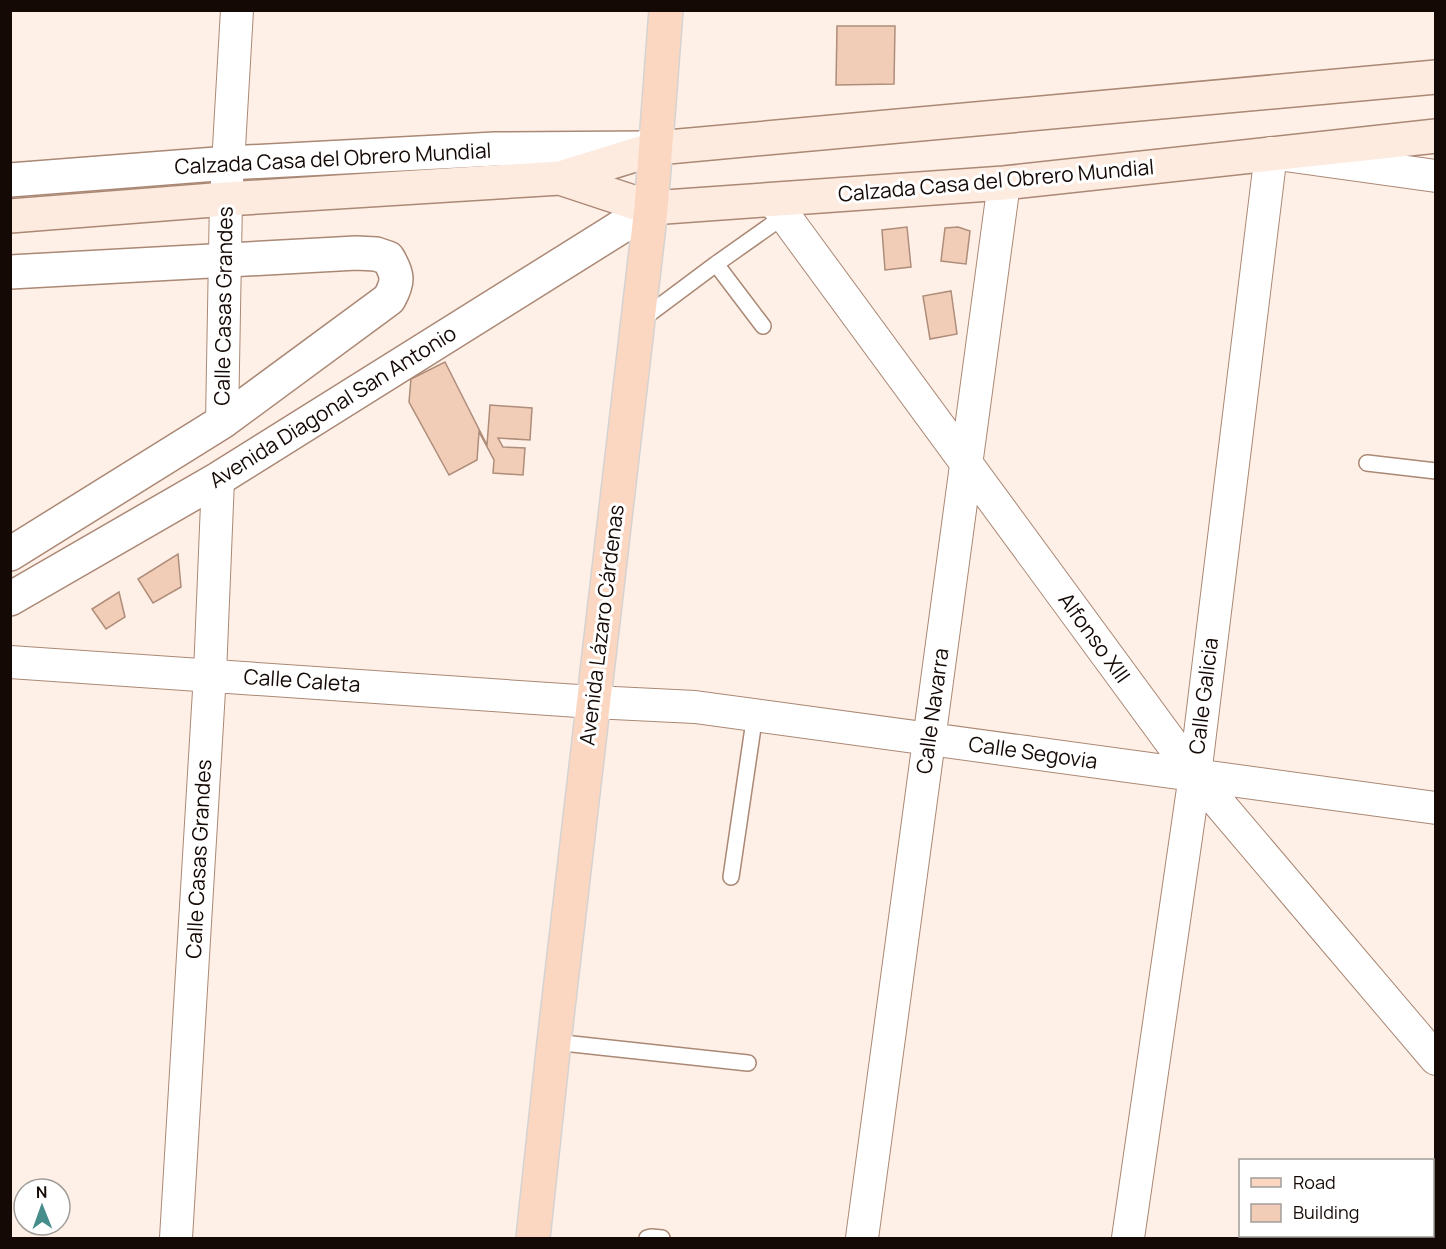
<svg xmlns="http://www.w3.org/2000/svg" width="1446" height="1249" viewBox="0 0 1446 1249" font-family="Manrope,sans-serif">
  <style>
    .building { fill: #f1cdb8; stroke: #ae8d7a; stroke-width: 1.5 }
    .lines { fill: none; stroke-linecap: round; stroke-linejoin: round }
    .service-casing { stroke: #aa8875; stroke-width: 18 }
    .minor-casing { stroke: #aa8875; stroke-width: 34 }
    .tertiary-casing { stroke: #aa8875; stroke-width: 36 }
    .secondary-casing { stroke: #aa8875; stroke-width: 36 }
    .primary-casing { stroke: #d5d3d2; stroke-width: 36 }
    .service { stroke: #fff; stroke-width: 15 }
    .minor { stroke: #fff; stroke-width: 32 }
    .tertiary { stroke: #fff; stroke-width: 33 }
    .secondary { stroke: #fdebe0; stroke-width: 33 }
    .primary { stroke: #fbd7c2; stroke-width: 33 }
    .labels { text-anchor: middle; stroke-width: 6; stroke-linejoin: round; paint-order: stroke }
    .street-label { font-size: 21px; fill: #140904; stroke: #fff }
  </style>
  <rect width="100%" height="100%" fill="#fff0e7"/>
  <!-- building -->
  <path class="building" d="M837,26H895L894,84L836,85Z
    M907,227L911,267L885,270L882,230Z
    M958,227L970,231L966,264L941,261L945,228Z
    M951,291L957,334L930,339L923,296Z
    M445,362L487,445L490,405L532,408L530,440L498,438L503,447L525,448L523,475L493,473L494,460L479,432L477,460L449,475L409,402L411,379Z
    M178,554L181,587L153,603L138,579Z
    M119,592L125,617L106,629L92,609Z"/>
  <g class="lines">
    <!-- service casing -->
    <g class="service-casing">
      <path id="service" d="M716,264L763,326
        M641,320L716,264L784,216
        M1367,463L1436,471
        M731,877L755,714
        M554,1042L748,1063
        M647,1238L651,1237L662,1238"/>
    </g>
    <!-- minor casing -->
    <g class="minor-casing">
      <path id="minor" d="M773,200L1195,775L1436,1059
        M222,422L226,199L237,10
        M10,662L593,702L695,707L1436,808
        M176,1238L210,674L218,479
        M862,1238L1004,183
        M1128,1238L1195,775L1271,153L1436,176"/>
    </g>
    <!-- tertiary casing -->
    <g class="tertiary-casing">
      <path id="tertiary" d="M10,180L229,163L495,149L646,148
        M10,272L356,253L376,254L388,258C398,275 399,281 389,299L222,422L10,554
        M10,599L218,479L651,208
        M1434,1238L1436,1230"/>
    </g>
    <!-- secondary casing -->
    <g class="secondary-casing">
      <path id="secondary" d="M560,178L651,208L1004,183L1436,136
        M10,216L226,199L560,178L657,148L1436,77"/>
    </g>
    <!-- primary casing -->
    <g class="primary-casing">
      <path id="primary" d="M533,1238L554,1042L651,208L666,10"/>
    </g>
    <!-- service -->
    <use href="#service" class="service"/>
    <!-- minor -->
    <use href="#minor" class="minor"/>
    <!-- tertiary -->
    <use href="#tertiary" class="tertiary"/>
    <!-- secondary -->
    <use href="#secondary" class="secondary"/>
    <!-- primary -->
    <use href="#primary" class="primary"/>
  </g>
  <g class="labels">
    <!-- street labels -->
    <g class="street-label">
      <text transform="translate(333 159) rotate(-3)" y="7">Calzada Casa del Obrero Mundial</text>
      <text transform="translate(996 181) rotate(-5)" y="7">Calzada Casa del Obrero Mundial</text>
      <text transform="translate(224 306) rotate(-89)" y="7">Calle Casas Grandes</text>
      <text transform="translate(333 407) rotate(-32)" y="7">Avenida Diagonal San Antonio</text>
      <text transform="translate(602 625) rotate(-83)" y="7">Avenida Lázaro Cárdenas</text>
      <text transform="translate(1094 638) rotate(54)" y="7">Alfonso XIII</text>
      <text transform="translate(302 681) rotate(4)" y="7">Calle Caleta</text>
      <text transform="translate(1204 696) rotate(-83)" y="7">Calle Galicia</text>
      <text transform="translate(933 711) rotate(-82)" y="7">Calle Navarra</text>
      <text transform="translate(1033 753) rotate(8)" y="7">Calle Segovia</text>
      <text transform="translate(199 859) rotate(-87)" y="7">Calle Casas Grandes</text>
    </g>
  </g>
  <!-- border -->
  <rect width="1446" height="1249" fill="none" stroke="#140904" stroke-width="24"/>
  <!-- legend -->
  <rect x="1239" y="1159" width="195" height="78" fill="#ffffff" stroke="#a19d9b" stroke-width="1.5"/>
  <rect x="1251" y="1178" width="30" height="9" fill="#fbd7c2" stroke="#a19d9b" stroke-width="1.5"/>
  <text x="1293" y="1189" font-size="18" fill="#140904">Road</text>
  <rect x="1251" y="1204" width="30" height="18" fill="#f1cdb8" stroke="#a19d9b" stroke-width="1.5"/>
  <text x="1293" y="1219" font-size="18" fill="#140904">Building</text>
  <!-- north arrow -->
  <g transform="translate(42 1207) rotate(359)"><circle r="28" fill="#ffffff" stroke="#a19d9b" stroke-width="1.5"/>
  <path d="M0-4.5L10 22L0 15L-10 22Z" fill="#468d8b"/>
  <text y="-9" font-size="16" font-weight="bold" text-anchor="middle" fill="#140904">N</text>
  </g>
</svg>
